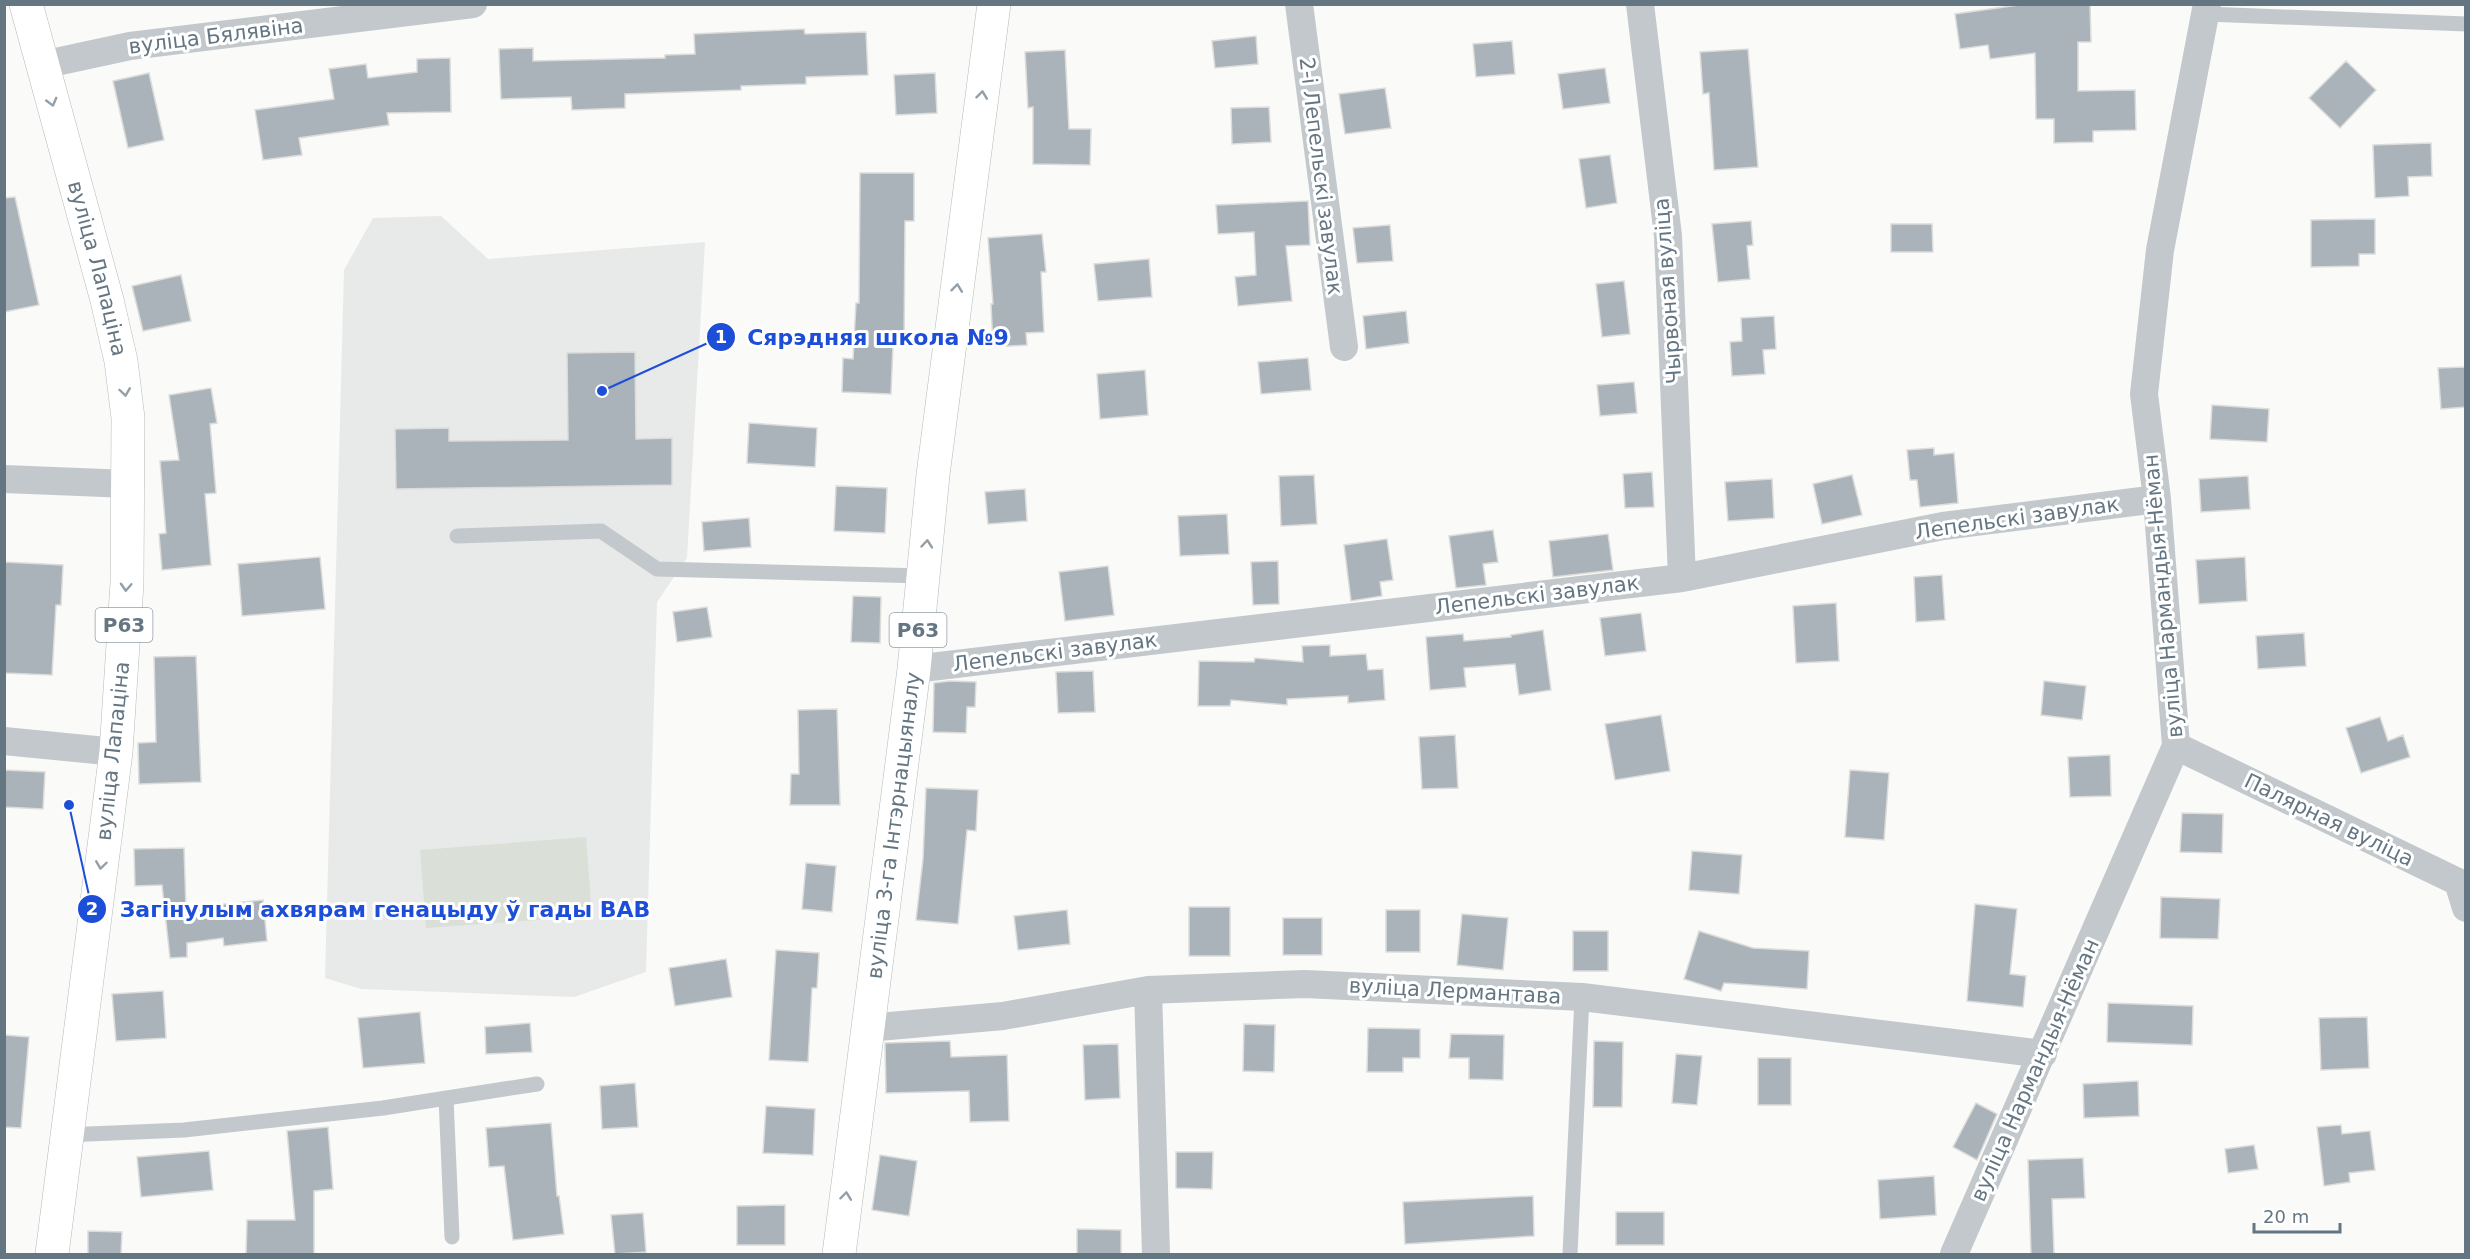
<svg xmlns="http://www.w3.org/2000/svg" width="2470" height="1259" viewBox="0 0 2470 1259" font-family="'DejaVu Sans',sans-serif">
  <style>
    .built { fill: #e8e9e9 }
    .green { fill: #dadfd7 }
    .building { fill: #aab3b9; stroke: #dcdcda; stroke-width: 1.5 }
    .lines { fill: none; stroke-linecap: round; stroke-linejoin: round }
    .primary-casing { stroke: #b5babe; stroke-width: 34 }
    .lane { stroke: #c3c8cc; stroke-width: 15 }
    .street { stroke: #c3c8cc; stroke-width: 28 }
    .primary { stroke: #fff; stroke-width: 33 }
    .oneway { stroke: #939fa8 }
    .labels { text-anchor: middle; stroke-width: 6; stroke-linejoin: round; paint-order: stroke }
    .shield { fill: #fff; stroke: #939fa8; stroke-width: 1.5 }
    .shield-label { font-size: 20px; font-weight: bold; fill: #657683 }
    .street-label { font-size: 21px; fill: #657683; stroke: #fff }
    .leader { fill: none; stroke: #1d4ed8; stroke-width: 2 }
    .callout-dot { fill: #1d4ed8; stroke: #fff; stroke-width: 2 }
    .mark-label { font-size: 18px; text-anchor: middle; font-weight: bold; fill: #fff }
    .callout-label { font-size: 22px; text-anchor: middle; font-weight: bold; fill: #1d4ed8; stroke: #fff; stroke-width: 6; stroke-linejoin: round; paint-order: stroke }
  </style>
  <rect width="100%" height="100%" fill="#fafaf8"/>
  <!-- built -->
  <path class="built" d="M441,216L488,259L705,242L687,558L657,602L646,972L574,997L361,989L325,978L344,270L373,218Z"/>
  <!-- green -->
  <path class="green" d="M586,837L592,916L426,928L420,850Z"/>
  <!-- building -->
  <path class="building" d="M2026,4H2090L2091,42H2078V91L2135,90L2136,130L2093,131V142L2054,143V119H2036L2035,53L1990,59L1988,45L1960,49L1955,14Z
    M804,29L805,34L866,32L868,75L806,77V84L741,86V90L625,94V108L572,110L571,97L501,99L499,49L533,48V61L665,58V55L695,54L694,34Z
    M1256,36L1258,64L1215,68L1212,41Z
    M1512,41L1515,74L1476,77L1473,44Z
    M1748,49L1758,167L1714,170L1709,93L1703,94L1700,52Z
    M1065,50L1069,129H1091L1090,165L1033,164V107L1028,108L1025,52Z
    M450,58L451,112L387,113L389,125L299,138L302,155L263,160L255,110L334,99L329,69L366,64L368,78L417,72V59Z
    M2346,61L2376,90L2340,128L2309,98Z
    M1605,68L1610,103L1563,109L1558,74Z
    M149,73L164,140L128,148L113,81Z
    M935,73L937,113L896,115L894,75Z
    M1385,88L1391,128L1345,134L1339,94Z
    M1269,107L1271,142L1232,144L1231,108Z
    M2431,143L2432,176L2408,177L2409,196L2375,198L2373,145Z
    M1610,155L1617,203L1586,208L1579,159Z
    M860,173H914V221H905L904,346L893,345L891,394L842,392L843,358L853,359L856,303H859Z
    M15,197L39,305L4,312V198Z
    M1308,201L1310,245L1286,246L1292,301L1238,306L1235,277L1256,275L1254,232L1218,234L1216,205Z
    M2375,219V254H2359V266L2311,267V220Z
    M1751,221L1753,245L1747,246L1750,279L1718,282L1712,224Z
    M1891,224H1932L1933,252H1891Z
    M1390,225L1393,261L1357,263L1353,228Z
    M1042,234L1046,272H1041L1044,332L1026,333L1027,345L993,347L991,304H993L988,238Z
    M1149,259L1152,297L1098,301L1094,264Z
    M181,275L191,321L143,331L132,286Z
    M1624,281L1630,334L1602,337L1596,284Z
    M1406,311L1409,343L1366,349L1363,316Z
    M1774,316L1776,349L1763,350L1765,374L1732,376L1730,342L1742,341L1741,318Z
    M635,352L636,439L672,438V485L396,489L395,429L449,428V441L568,440L567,353Z
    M1308,358L1311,390L1261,394L1258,362Z
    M2466,367V407L2441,409L2438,368Z
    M1145,370L1148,415L1100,419L1097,374Z
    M1634,382L1637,413L1600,416L1597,385Z
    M211,388L217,423L210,424L216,493L205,494L211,565L162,570L159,534L166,533L160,461L179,460L169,395Z
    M2212,405L2269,409L2267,442L2210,439Z
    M749,423L817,428L815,467L747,463Z
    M1934,448V455L1954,453L1958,503L1920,507L1917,480H1910L1907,450Z
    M1652,472L1654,507L1625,508L1623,474Z
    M1314,475L1317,524L1281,526L1279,476Z
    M1852,475L1862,515L1822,524L1813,484Z
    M2248,476L2250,509L2201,512L2199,479Z
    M1772,479L1774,518L1728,521L1725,482Z
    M836,486L887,488L885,533L834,531Z
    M1025,489L1027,521L988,524L985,492Z
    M1227,514L1229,554L1180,556L1178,516Z
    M749,518L751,547L704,551L702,522Z
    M1493,530L1498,562L1483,564L1486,585L1456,588L1449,536Z
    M1608,534L1613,570L1553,577L1549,541Z
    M1387,539L1393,580L1380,582L1382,596L1351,601L1344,545Z
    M320,557L325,609L242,616L238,564Z
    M2245,557L2247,601L2199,604L2196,560Z
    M1278,561L1279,604L1253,605L1251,562Z
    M4,562L63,565L61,605H56L52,675L4,673Z
    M1108,566L1114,615L1065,621L1059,572Z
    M1942,575L1945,620L1916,622L1914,577Z
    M853,596L881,597L880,643L851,642Z
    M1836,603L1839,661L1796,663L1793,606Z
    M707,607L712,637L677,642L673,612Z
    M1641,613L1646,651L1605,656L1600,618Z
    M1543,630L1551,690L1519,695L1515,664L1464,668L1466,687L1430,690L1426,637L1463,634L1464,641L1511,637V635Z
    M2304,633L2306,666L2258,669L2256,636Z
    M1330,645V656L1366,654L1368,670L1383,669L1385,700L1348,703V696L1287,699V705L1231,700L1230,706H1198L1199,661L1254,662L1255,658L1303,662L1302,646Z
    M196,656L201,782L139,784L138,743L156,742L154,657Z
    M1093,671L1095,712L1058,713L1056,672Z
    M950,681L976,682L975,707H967L966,733L933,732L934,683Z
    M2044,681L2086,686L2082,720L2041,715Z
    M837,709L840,805H790L791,774H799L798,710Z
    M1661,715L1670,771L1615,780L1605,724Z
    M2380,717L2388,741L2403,735L2410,757L2361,773L2346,728Z
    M1455,735L1458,788L1422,789L1419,737Z
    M2110,755L2111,796L2070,797L2068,757Z
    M4,770L45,772L43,809L4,807Z
    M1850,770L1889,773L1884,840L1845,837Z
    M926,788L978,790L976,831L967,830L958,924L916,920L923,859Z
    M2182,813L2223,814L2222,853L2180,852Z
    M184,848L186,908L263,900L267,941L224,946L223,938L187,943V957L170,958L162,885L135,886L134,849Z
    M1692,851L1742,855L1739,894L1689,890Z
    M806,863L836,866L832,912L802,909Z
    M2161,897L2220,899L2218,939L2160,938Z
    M1975,904L2017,909L2010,974L2026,976L2023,1007L1967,1001Z
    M1189,907H1230V956H1189Z
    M1067,910L1070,944L1018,950L1014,916Z
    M1386,910H1420V952H1386Z
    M1462,914L1508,918L1503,970L1457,965Z
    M1283,918H1322V955H1283Z
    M1573,931H1608V971H1573Z
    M1699,931L1753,948L1809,951L1807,989L1724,983L1721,991L1684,979Z
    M776,950L819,953L817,988H812L808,1062L769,1060Z
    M726,959L732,997L675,1006L669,968Z
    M163,991L166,1038L116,1041L112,994Z
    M2108,1003L2193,1006L2192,1045L2107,1042Z
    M420,1012L425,1063L363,1068L358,1018Z
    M2367,1017L2369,1068L2321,1070L2319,1018Z
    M530,1023L532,1052L486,1054L485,1027Z
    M1244,1024L1275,1025L1274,1072L1243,1071Z
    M1368,1028L1420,1029V1058H1403V1072H1367Z
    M1451,1034L1504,1035L1503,1080L1469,1079V1058H1449Z
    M4,1035L29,1037L21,1128L4,1127Z
    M950,1041L951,1057L1007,1055L1009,1121L970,1122L969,1091L886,1093L885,1043Z
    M1594,1041L1623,1042L1622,1107H1593Z
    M1118,1044L1120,1098L1085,1100L1083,1045Z
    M1676,1054L1702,1056L1697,1105L1672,1103Z
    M1758,1058H1791V1105H1758Z
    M2138,1081L2139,1116L2084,1118L2083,1084Z
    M635,1083L638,1127L602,1129L600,1086Z
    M1976,1103L1997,1114L1977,1160L1953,1147Z
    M766,1106L815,1109L813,1155L763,1153Z
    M551,1123L557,1196H559L564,1234L513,1240L504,1166L489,1167L486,1128Z
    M2341,1125L2342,1134L2370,1131L2375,1170L2349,1173L2350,1182L2324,1186L2317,1127Z
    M328,1127L333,1189L314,1191V1254H246L247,1220H295L287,1131Z
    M2254,1145L2258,1169L2228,1173L2225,1149Z
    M209,1151L213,1190L141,1197L137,1157Z
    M1176,1152H1213L1212,1189L1176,1188Z
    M880,1155L917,1161L909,1216L872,1210Z
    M2083,1158L2085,1198L2052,1199L2054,1254H2031L2028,1160Z
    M1934,1176L1936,1215L1880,1219L1878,1180Z
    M1533,1196L1534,1236L1405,1244L1403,1202Z
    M785,1205V1245H737V1206Z
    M1616,1212H1664V1245H1616Z
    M643,1213L646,1252L615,1254L611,1215Z
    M1077,1229L1121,1230V1254H1077Z
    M88,1231L122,1232L121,1254H88Z"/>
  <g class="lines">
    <!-- primary casing -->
    <g class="primary-casing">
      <g id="primary">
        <path id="s1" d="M26,4L107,300L121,361L128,418L127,583L116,752L52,1254"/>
        <path id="s2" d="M839,1254L914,669L933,475L994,4"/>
      </g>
    </g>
    <!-- lane -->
    <path class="lane" d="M2206,14L2466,24
      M457,536L601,531L657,569L924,576
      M446,1098L452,1237
      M65,1135L184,1130L383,1108L537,1084
      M1570,1254L1582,997"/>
    <!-- street -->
    <path class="street" d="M1299,4L1344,347
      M1640,4L1668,236L1682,578
      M42,65L130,46L473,4
      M4,479L129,484
      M914,669L1682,578L1943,526L2157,499
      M4,741L116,752
      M2176,746L2458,882L2466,908
      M1148,990L1156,1254
      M867,1028L1003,1016L1148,990L1305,984L1582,997L2043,1054
      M1954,1254L2176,746L2157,499L2144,394L2160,250L2207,4"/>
    <!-- primary -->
    <use href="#primary" class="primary"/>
  </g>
  <!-- one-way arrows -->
  <defs><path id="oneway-chevron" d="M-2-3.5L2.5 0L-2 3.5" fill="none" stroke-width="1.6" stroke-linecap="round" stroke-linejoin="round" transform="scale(1.5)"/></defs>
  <g class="oneway">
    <use href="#oneway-chevron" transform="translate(982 95) rotate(-83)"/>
    <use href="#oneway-chevron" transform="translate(52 102) rotate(75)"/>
    <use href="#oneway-chevron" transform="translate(957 288) rotate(-83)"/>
    <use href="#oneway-chevron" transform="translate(125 392) rotate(82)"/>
    <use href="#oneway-chevron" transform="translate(927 544) rotate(-85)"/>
    <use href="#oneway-chevron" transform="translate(126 587) rotate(93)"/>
    <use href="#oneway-chevron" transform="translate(101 865) rotate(98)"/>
    <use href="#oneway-chevron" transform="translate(846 1196) rotate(-83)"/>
  </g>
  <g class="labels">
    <!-- shield labels -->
    <g class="shield">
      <rect x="95.5" y="608" width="57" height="34" rx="4.5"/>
      <rect x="889.5" y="613" width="57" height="34" rx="4.5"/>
    </g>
    <g class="shield-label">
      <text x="124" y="632">Р63</text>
      <text x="918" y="637">Р63</text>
    </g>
    <!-- street labels -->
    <g class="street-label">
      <text transform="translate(216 36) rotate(-7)" y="7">вуліца Бялявіна</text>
      <text transform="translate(1321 176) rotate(83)" y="7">2-і Лепельскі завулак</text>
      <text dy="7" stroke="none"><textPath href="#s1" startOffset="274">вуліца Лапаціна</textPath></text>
      <text transform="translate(1668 291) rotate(-94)" y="7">Чырвоная вуліца</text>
      <text transform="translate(2017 518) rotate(-8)" y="7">Лепельскі завулак</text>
      <text transform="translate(1537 595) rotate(-7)" y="7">Лепельскі завулак</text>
      <text transform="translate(2163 596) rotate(-95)" y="7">вуліца Нармандыя-Нёман</text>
      <text transform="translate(1055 652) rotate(-7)" y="7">Лепельскі завулак</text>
      <text transform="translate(113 751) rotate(-84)" y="7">вуліца Лапаціна</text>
      <text transform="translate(2329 820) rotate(26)" y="7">Палярная вуліца</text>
      <text dy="7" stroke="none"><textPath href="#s2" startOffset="432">вуліца 3-га Інтэрнацыяналу</textPath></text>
      <text transform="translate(1455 991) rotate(3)" y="7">вуліца Лермантава</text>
      <text transform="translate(2035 1070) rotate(-66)" y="7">вуліца Нармандыя-Нёман</text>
    </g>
  </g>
  <!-- callouts -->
  <path class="leader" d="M602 391L721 337M69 805L92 909"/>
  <g class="callout-dot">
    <circle cx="602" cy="391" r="6"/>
    <circle cx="69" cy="805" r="6"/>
    <circle cx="721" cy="337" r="15"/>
    <circle cx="92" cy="909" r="15"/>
  </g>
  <g class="mark-label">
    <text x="721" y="343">1</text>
    <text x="92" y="915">2</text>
  </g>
  <g class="callout-label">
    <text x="878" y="345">Сярэдняя школа №9</text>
    <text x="385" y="917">Загінулым ахвярам генацыду ў гады ВАВ</text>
  </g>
  <!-- border -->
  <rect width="2470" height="1259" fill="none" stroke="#657683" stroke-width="12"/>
  <!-- scale -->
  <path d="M2254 1223v9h86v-9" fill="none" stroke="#657683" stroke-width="3"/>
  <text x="2263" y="1223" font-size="18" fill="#657683" stroke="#ffffff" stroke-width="4.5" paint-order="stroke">20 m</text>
</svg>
